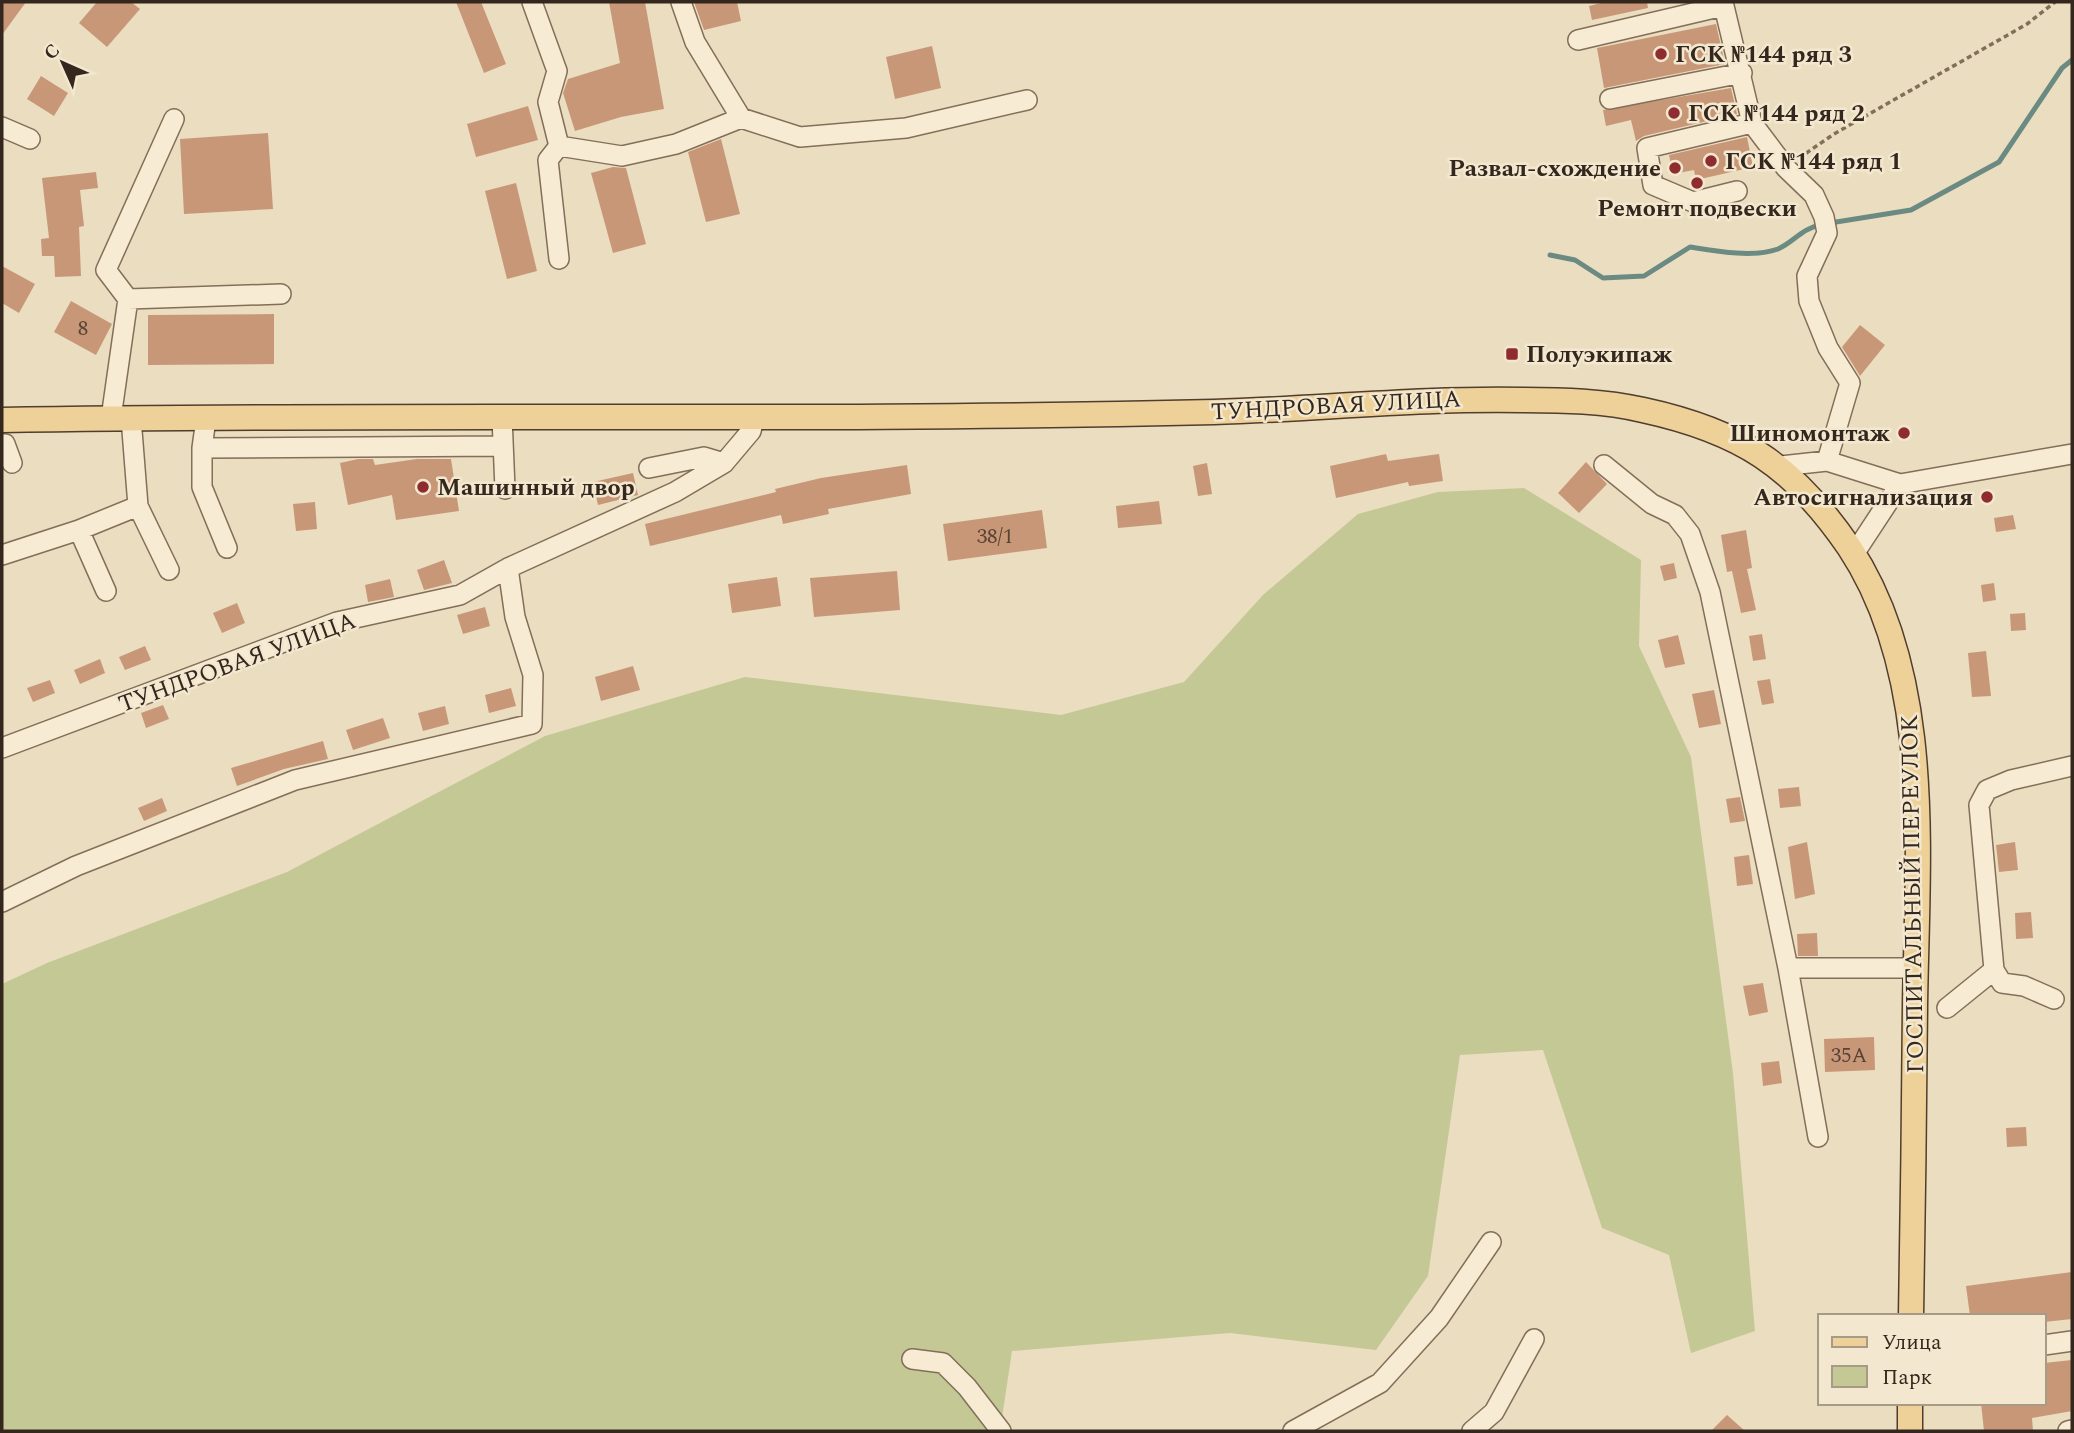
<svg xmlns="http://www.w3.org/2000/svg" width="2074" height="1433" viewBox="0 0 2074 1433" font-family="Spectral,serif">
  <style>
    .green { fill: #c4c895 }
    .lines { fill: none; stroke-linecap: round; stroke-linejoin: round }
    .stream { stroke: #6b8b82; stroke-width: 5 }
    .building { fill: #c89778 }
    .minor-casing { stroke: #836e59; stroke-width: 22 }
    .major-casing { stroke: #513d2d; stroke-width: 27 }
    .path { stroke: #836e59; stroke-width: 3.5; stroke-dasharray: 5 3.5; stroke-linecap: butt }
    .minor { stroke: #f7ebd3; stroke-width: 19 }
    .major { stroke: #edd199; stroke-width: 24 }
    .poi-dot { fill: #8f2c30; stroke: #f3e8cf; stroke-width: 2.5 }
    .labels { text-anchor: middle; stroke-width: 5; stroke-linejoin: round; paint-order: stroke }
    .number-label { font-size: 21px; fill: #594334 }
    .poi-label { font-size: 24px; font-weight: bold; fill: #34271d; stroke: #f3e8cf; text-anchor: start }
    .street-label { font-size: 24px; fill: #34271d; stroke: #f3e8cf }
  </style>
  <rect width="100%" height="100%" fill="#ebddc0"/>
  <!-- green -->
  <path class="green" d="M1524,488L1641,560L1639,646L1691,757L1733,1073L1755,1331L1691,1353L1669,1255L1602,1228L1543,1050L1460,1055L1428,1276L1376,1350L1230,1333L1012,1351L1000,1431H2V984L47,963L287,872L545,736L745,677L1061,715L1184,682L1263,595L1358,514L1438,492Z"/>
  <g class="lines">
    <!-- stream -->
    <path class="stream" d="M1830,223L1911,210L1999,162L2062,68L2072,60
      M1550,255L1575,260L1603,278L1644,276L1690,247C1715,251 1753,258 1778,249C1794,242 1802,228 1821,225"/>
  </g>
  <!-- building -->
  <path class="building" d="M2,2H26L2,35Z
    M97,2H131L140,9L107,47L79,23Z
    M456,2H481L506,64L484,73Z
    M609,2H645L664,109L621,117L575,131L563,93L568,79L620,63Z
    M694,2H737L741,21L704,30Z
    M1605,2H1647L1648,8L1592,20L1589,6Z
    M1716,24L1725,64L1604,88L1597,48Z
    M932,46L941,88L895,99L886,57Z
    M41,76L68,93L54,116L27,99Z
    M1731,88L1737,114L1644,136L1636,141L1631,120L1606,126L1603,110Z
    M528,106L538,140L476,157L467,124Z
    M268,133L273,209L184,214L180,139Z
    M1747,137L1753,167L1696,180L1694,170L1673,174L1669,155Z
    M721,139L740,214L706,222L688,152Z
    M613,167L626,168L646,244L613,253L591,173Z
    M96,172L98,188L80,190L84,226L79,227L81,276L55,277L54,256H42L41,239L49,238L42,178Z
    M516,183L537,271L507,279L485,191Z
    M2,266L35,284L19,313L2,303Z
    M71,301L112,324L96,355L54,332Z
    M274,314V364L148,365V315Z
    M1860,325L1885,345L1860,376L1842,347Z
    M1386,454L1388,461L1439,454L1443,481L1409,486L1408,482L1336,498L1330,466Z
    M358,459H373L375,465L417,459H451L459,511L396,520L392,495L348,505L340,463Z
    M1586,462L1607,484L1579,513L1558,493Z
    M1207,463L1212,494L1198,496L1193,466Z
    M907,465L911,494L828,509L829,514L783,524L781,515L650,546L645,524L776,492L775,489L821,478Z
    M633,473L638,495L598,505L593,482Z
    M1159,501L1162,524L1118,528L1116,506Z
    M315,502L317,529L296,531L293,504Z
    M1042,510L1047,548L948,561L943,524Z
    M2013,515L2016,529L1996,532L1994,518Z
    M1746,530L1752,568L1747,569L1756,610L1741,613L1732,571L1727,572L1721,535Z
    M444,560L452,583L424,590L417,570Z
    M1674,563L1677,578L1664,581L1660,566Z
    M897,571L900,610L814,617L810,578Z
    M777,577L781,606L732,613L728,584Z
    M390,579L394,597L368,602L365,585Z
    M1994,583L1996,600L1983,602L1981,585Z
    M237,603L245,623L222,633L213,613Z
    M485,607L490,626L463,634L457,615Z
    M2025,613L2026,630L2011,631L2010,614Z
    M1762,634L1766,659L1753,661L1749,636Z
    M1678,635L1685,664L1665,668L1658,640Z
    M145,646L151,660L125,670L119,657Z
    M1986,651L1991,696L1972,697L1968,653Z
    M100,659L105,673L80,684L74,670Z
    M633,666L640,690L601,701L595,677Z
    M1770,679L1774,703L1762,705L1757,681Z
    M50,680L55,693L33,702L27,688Z
    M511,688L516,706L489,713L485,695Z
    M1714,690L1721,724L1699,728L1692,694Z
    M163,705L169,719L146,728L141,713Z
    M445,706L449,724L423,731L418,713Z
    M383,718L390,738L353,750L346,730Z
    M323,741L328,759L284,769L237,786L231,768Z
    M1799,787L1801,806L1780,808L1778,789Z
    M1740,797L1745,821L1730,823L1726,799Z
    M162,798L167,811L144,821L138,808Z
    M1807,842L1815,894L1795,899L1788,847Z
    M2015,842L2018,870L1999,872L1996,845Z
    M1749,855L1753,884L1737,886L1734,857Z
    M2031,912L2033,938L2016,939L2015,913Z
    M1817,933L1818,956H1798L1797,934Z
    M1763,983L1768,1012L1749,1016L1743,986Z
    M1874,1037L1875,1070L1825,1072L1824,1039Z
    M1779,1061L1782,1083L1763,1086L1761,1063Z
    M2026,1127L2027,1146L2007,1147L2006,1128Z
    M2072,1272V1319L2044,1322V1316H1970L1966,1286Z
    M2072,1360V1411L2032,1418L2033,1431H1984L1981,1403H2044V1363Z
    M1727,1415L1745,1431H1711Z"/>
  <g class="lines">
    <!-- minor casing -->
    <g class="minor-casing">
      <path id="minor" d="M532,2L557,71L548,102L559,146L622,156L676,144L741,118
        M681,2L695,42L741,118L800,137L906,128L1027,100
        M1723,2L1752,123L1786,168L1814,195L1824,217L1827,233L1807,276L1809,301L1828,348L1850,383L1827,461
        M1578,40L1723,6
        M1610,99L1742,73
        M2,127L30,139
        M1737,191L1693,202L1653,185L1647,148L1752,123
        M559,259L548,160L559,146
        M128,299L281,294
        M502,417L505,489
        M111,418L128,299L106,270L174,119
        M206,419L202,448V487L227,548
        M2,444H5L12,463
        M202,448L501,446
        M1604,465L1652,504L1675,515L1690,534L1710,592L1788,968H1916
        M1781,466L1827,461L1900,484L2072,454
        M649,468L704,457L724,463
        M138,506L169,570
        M79,530L106,591
        M1854,554L1900,484
        M2,555L79,530L138,506L131,418
        M2,748L337,622L460,595L508,568L675,492L724,463L751,431L755,415
        M2,902L76,866L295,780L532,724L533,675L515,617L508,568
        M1788,968L1818,1137
        M1994,970L2002,983L2024,986L2054,999
        M1947,1008L1994,970L1979,805L1987,790L2011,780L2072,766
        M2044,1345L2072,1341
        M912,1359L943,1363L967,1387L1001,1431
        M1293,1431L1380,1383L1439,1318L1491,1242
        M1472,1431L1494,1412L1534,1339
        M2068,1431L2072,1430"/>
    </g>
    <!-- major casing -->
    <g class="major-casing">
      <path id="major" d="M2,420C406,413 810,422 1214,412C1317,409 1420,398 1523,400C1563,400 1604,401 1643,410C1740,431 1793,465 1849,547C1935,676 1917,858 1915,1006C1914,1109 1913,1213 1911,1316
        M1910,1431V1403"/>
    </g>
    <!-- path -->
    <path class="path" d="M1799,158L1834,134L2027,24L2055,2"/>
    <!-- minor -->
    <use href="#minor" class="minor"/>
    <!-- major -->
    <use href="#major" class="major"/>
  </g>
  <!-- markers -->
  <g class="poi-dot">
    <circle cx="1661" cy="54" r="7"/>
    <circle cx="1674" cy="113" r="7"/>
    <circle cx="1711" cy="161" r="7"/>
    <circle cx="1675" cy="168" r="7"/>
    <circle cx="1697" cy="183" r="7"/>
    <rect x="1505" y="347" width="14" height="14" rx="3.5"/>
    <circle cx="1904" cy="433" r="7"/>
    <circle cx="423" cy="487" r="7"/>
    <circle cx="1987" cy="497" r="7"/>
  </g>
  <g class="labels">
    <!-- number labels -->
    <g class="number-label">
      <text x="83" y="335">8</text>
      <text x="995" y="543">38/1</text>
      <text x="1849" y="1062">35А</text>
    </g>
    <!-- poi labels -->
    <g class="poi-label">
      <text x="1675" y="62">ГСК №144 ряд 3</text>
      <text x="1688" y="121">ГСК №144 ряд 2</text>
      <text x="1725" y="169">ГСК №144 ряд 1</text>
      <text x="1661" y="176" text-anchor="end">Развал-схождение</text>
      <text x="1697" y="216" text-anchor="middle">Ремонт подвески</text>
      <text x="1526" y="362">Полуэкипаж</text>
      <text x="1890" y="441" text-anchor="end">Шиномонтаж</text>
      <text x="437" y="495">Машинный двор</text>
      <text x="1973" y="505" text-anchor="end">Автосигнализация</text>
    </g>
    <!-- street labels -->
    <g class="street-label">
      <text transform="translate(1336 405) rotate(-3)" y="8">ТУНДРОВАЯ УЛИЦА</text>
      <text transform="translate(237 662) rotate(-20)" y="8">ТУНДРОВАЯ УЛИЦА</text>
      <text transform="translate(1912 894) rotate(-91)" y="8">ГОСПИТАЛЬНЫЙ ПЕРЕУЛОК</text>
    </g>
  </g>
  <!-- border -->
  <rect width="2074" height="1433" fill="none" stroke="#34271d" stroke-width="7"/>
  <!-- legend -->
  <rect x="1818" y="1314" width="228" height="91" fill="#f3e8cf" stroke="#a79b88" stroke-width="2"/>
  <rect x="1832" y="1337" width="35" height="10" fill="#edd199" stroke="#a79b88" stroke-width="2"/>
  <text x="1882" y="1349" font-size="21" fill="#34271d">Улица</text>
  <rect x="1832" y="1366" width="35" height="21" fill="#c4c895" stroke="#a79b88" stroke-width="2"/>
  <text x="1882" y="1384" font-size="21" fill="#34271d">Парк</text>
  <!-- north arrow -->
  <g transform="translate(63 63) rotate(315)" stroke="#f3e8cf" stroke-width="5" paint-order="stroke">
  <path d="M0-5L12 26L0 18L-12 26Z" fill="#34271d"/>
  <text y="-10" font-size="19" font-weight="bold" text-anchor="middle" fill="#34271d">С</text>
  </g>
</svg>
